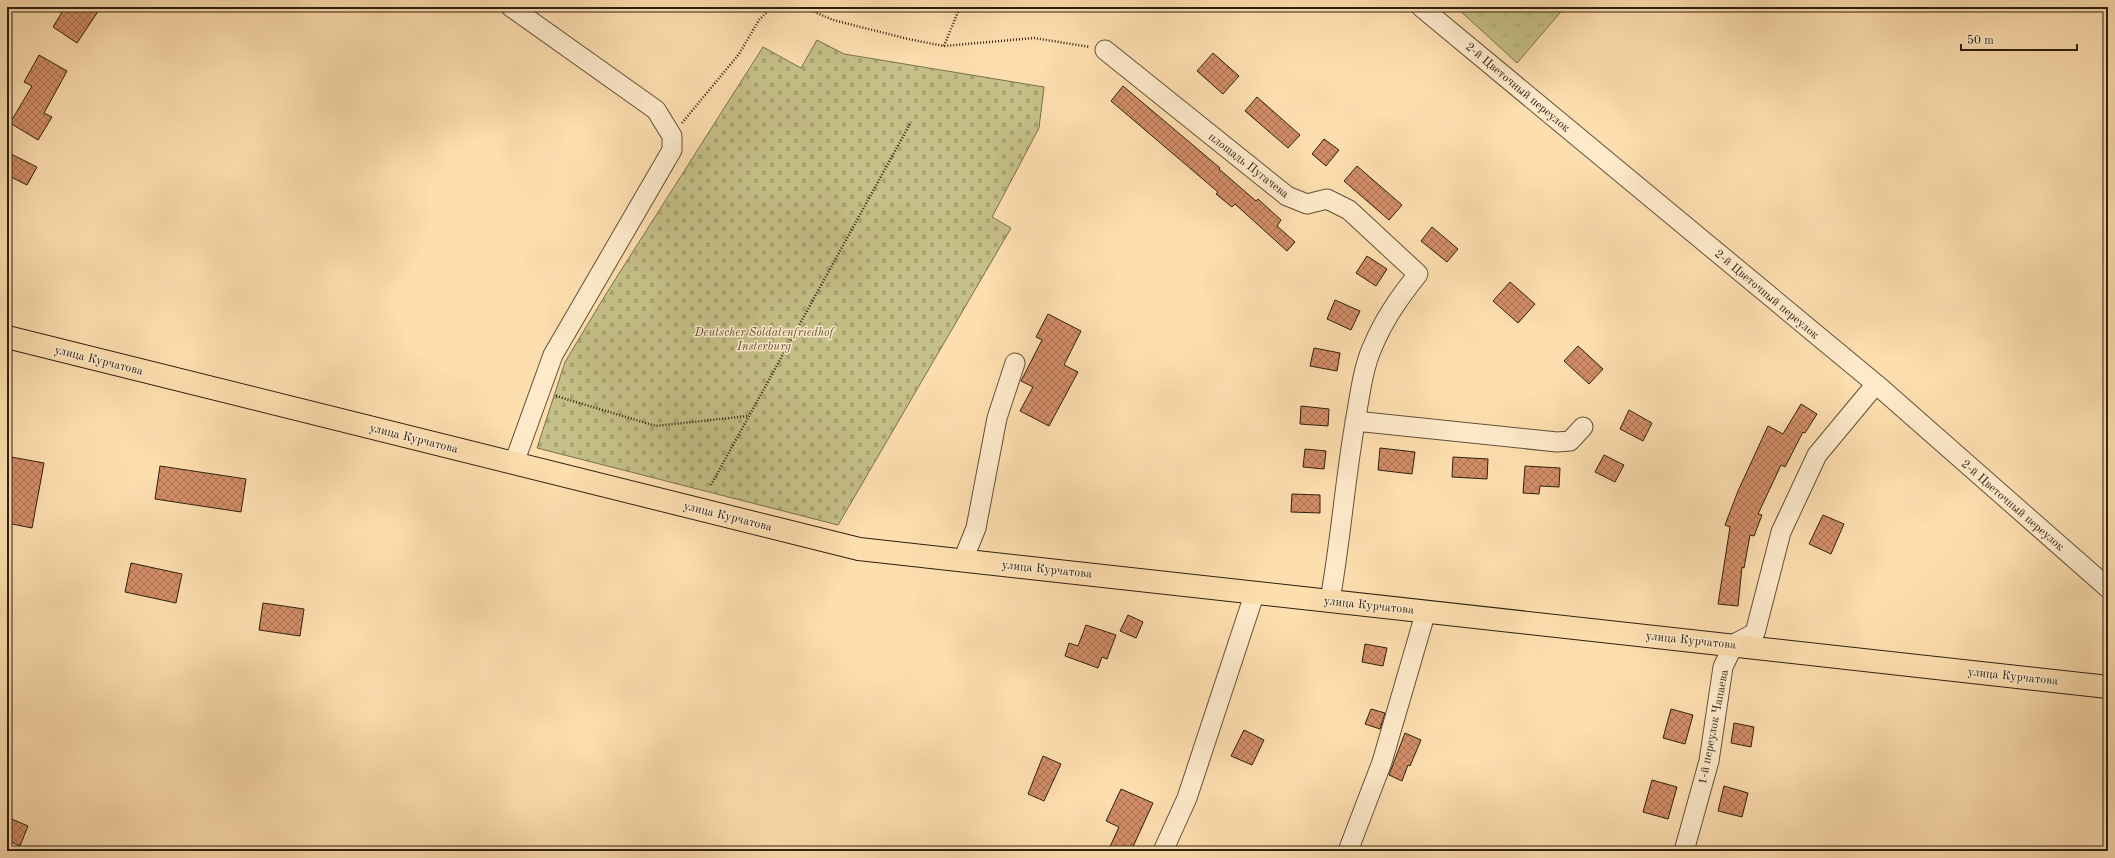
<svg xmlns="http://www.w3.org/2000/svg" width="2115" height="858" viewBox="0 0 2115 858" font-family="'Old Standard TT',serif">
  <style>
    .grass { fill: url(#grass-tufts); stroke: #7a704a }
    .cemetery { fill: url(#cemetery-stones); stroke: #7a704a }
    .building { fill: url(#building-cross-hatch); stroke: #2e200d }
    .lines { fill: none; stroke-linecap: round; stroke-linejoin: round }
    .minor-casing { stroke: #625036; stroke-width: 21 }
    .major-casing { stroke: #2e200d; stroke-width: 24 }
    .path { stroke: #2e200d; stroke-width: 2.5; stroke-dasharray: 1 2; stroke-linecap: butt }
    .minor { stroke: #feeacb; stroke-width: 19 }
    .major { stroke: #fddeaf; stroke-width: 22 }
    .labels { text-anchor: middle; stroke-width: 3; stroke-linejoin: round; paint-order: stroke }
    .street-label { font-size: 12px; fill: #2e200d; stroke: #feeacb }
    .park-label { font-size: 12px; font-style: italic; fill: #5b5032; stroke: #feeacb }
  </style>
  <defs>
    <pattern id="grass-tufts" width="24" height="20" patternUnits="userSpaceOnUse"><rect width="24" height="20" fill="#c5c087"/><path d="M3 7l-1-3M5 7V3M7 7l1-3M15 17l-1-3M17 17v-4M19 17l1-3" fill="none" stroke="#aaa573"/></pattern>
    <pattern id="cemetery-stones" width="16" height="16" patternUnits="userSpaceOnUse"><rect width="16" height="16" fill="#c5c087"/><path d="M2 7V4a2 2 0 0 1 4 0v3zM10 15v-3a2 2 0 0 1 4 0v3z" fill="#aaa573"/></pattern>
    <pattern id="building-cross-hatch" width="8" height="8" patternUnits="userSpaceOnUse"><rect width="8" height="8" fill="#d28d67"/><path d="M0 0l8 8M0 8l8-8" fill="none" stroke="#ab7353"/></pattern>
  </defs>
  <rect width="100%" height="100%" fill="#fddeaf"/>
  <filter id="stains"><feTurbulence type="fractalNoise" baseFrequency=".005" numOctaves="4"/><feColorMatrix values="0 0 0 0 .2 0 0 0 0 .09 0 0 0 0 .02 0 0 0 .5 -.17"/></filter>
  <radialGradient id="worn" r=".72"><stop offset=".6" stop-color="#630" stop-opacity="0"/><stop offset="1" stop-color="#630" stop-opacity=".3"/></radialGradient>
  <!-- grass -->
  <path class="grass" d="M1456,7H1565L1517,63Z"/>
  <!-- cemetery -->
  <path class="cemetery" d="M817,40L844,54L1044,87L1039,128L992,217L1011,228L838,525L537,448L565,362L606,294L763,47L801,68Z"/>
  <!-- building -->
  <path class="building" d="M65,7H101L77,43L53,27Z
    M1213,53L1239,76L1223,94L1197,71Z
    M39,55L67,71L44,113L52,117L38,140L10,123L32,86L24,82Z
    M1123,86L1220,168L1219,169L1256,201L1258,199L1281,220L1277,226L1295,242L1287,251L1235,204L1232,207L1216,194L1218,192L1111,101Z
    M1257,97L1300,135L1288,148L1245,111Z
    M1324,139L1339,150L1326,166L1312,154Z
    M7,152L37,167L27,185L7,175Z
    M1357,166L1402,205L1389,220L1344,181Z
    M1432,227L1458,249L1447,262L1421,241Z
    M1367,256L1387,269L1376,286L1356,273Z
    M1510,282L1535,304L1518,323L1493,301Z
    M1335,300L1360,311L1351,330L1327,319Z
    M1048,314L1081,331L1064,365L1078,372L1049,426L1020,411L1033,387L1021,381L1042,340L1036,337Z
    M1578,346L1603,369L1589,384L1564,361Z
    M1314,348L1340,353L1337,371L1310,366Z
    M1801,404L1817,414L1805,433L1803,432L1785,467L1781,465L1758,514L1762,515L1754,536L1750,535L1744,568L1742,567L1738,606L1718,604L1730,527L1725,525L1738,491L1768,426L1783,434Z
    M1301,406L1329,409L1328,426L1300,424Z
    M1629,410L1652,423L1643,441L1620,429Z
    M1380,448L1415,452L1412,474L1378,470Z
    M1305,449L1326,451L1324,469L1303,467Z
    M1604,455L1624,465L1615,482L1595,472Z
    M11,457L44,463L32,528L7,523V475Z
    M1453,457L1488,459L1487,479L1452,477Z
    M160,466L246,479L241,512L155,499Z
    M1525,466L1560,468L1559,487L1540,486L1539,494L1523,493Z
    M1292,494L1320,495V513L1291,512Z
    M1823,515L1844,524L1831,554L1809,544Z
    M131,563L182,574L176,603L125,592Z
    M263,603L304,609L300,636L259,630Z
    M1128,615L1143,622L1136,638L1120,631Z
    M1086,625L1116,635L1107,659L1102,657L1098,668L1065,656L1069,643L1078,646Z
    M1365,644L1387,648L1383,666L1362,662Z
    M1371,709L1385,713L1380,729L1365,724Z
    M1671,709L1693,715L1685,744L1663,738Z
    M1734,723L1754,727L1751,747L1731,743Z
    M1244,730L1264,740L1252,765L1231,756Z
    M1405,733L1421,740L1410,766L1408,765L1402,781L1389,775Z
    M1043,756L1061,764L1044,801L1028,794Z
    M1652,780L1677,787L1668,819L1643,812Z
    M1724,786L1748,793L1742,817L1718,811Z
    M1121,789L1153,803L1131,851H1108L1119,827L1106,821Z
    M7,817L28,826L20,846L7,840Z"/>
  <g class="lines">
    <!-- minor casing -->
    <g class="minor-casing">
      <path id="minor" d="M511,7L656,110L672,136V150L553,355L514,463
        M1421,7L1876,384L2108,588
        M1105,50L1287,196L1307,204L1327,199L1349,210L1418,274C1399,298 1384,319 1372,348C1363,369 1360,394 1356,417C1345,478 1341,539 1330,600
        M1355,421L1557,442L1570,441L1583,427
        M963,560L976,528L997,418L1015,363
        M1163,851L1187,798L1255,592
        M1348,851L1382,762L1426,611
        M1684,851L1709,761L1723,667L1734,644L1755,633L1781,532L1817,455L1876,384"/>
    </g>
    <!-- major casing -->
    <g class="major-casing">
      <path id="major" d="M7,337L859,549L2108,687"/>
    </g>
    <!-- path -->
    <path class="path" d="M803,7L833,20L908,39L944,46L1034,38L1090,47
      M944,46L960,7
      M682,123L739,54L759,20L772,7
      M556,396L656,426L748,416
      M711,485L911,122"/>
    <!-- minor -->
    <use href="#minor" class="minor"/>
    <!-- major -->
    <use href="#major" class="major"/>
  </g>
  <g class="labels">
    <!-- street labels -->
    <g class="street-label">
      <text transform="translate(1518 87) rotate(40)" y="4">2-й Цветочный переулок</text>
      <text transform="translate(1249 165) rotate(38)" y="4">площадь Пугачева</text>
      <text transform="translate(1767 294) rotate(40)" y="4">2-й Цветочный переулок</text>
      <text transform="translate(99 360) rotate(14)" y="4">улица Курчатова</text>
      <text transform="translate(414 438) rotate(14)" y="4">улица Курчатова</text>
      <text transform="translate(2013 505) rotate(41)" y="4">2-й Цветочный переулок</text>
      <text transform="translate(728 516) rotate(14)" y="4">улица Курчатова</text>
      <text transform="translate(1047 569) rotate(6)" y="4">улица Курчатова</text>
      <text transform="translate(1369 605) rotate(6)" y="4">улица Курчатова</text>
      <text transform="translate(1691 640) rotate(6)" y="4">улица Курчатова</text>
      <text transform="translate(2013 676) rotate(6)" y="4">улица Курчатова</text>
      <text transform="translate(1713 727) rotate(-79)" y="4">1-й переулок Чапаева</text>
    </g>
    <!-- park labels -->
    <g class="park-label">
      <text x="764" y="336">Deutscher Soldatenfriedhof<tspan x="764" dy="14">Insterburg</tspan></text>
    </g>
  </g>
  <!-- margin -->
  <rect width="2115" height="858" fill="none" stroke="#fddeaf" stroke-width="24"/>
  <rect x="8" y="8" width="2099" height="842" fill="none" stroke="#2e200d" stroke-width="2"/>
  <rect x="12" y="12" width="2091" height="834" fill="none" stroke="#2e200d"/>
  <!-- scale -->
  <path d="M1961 44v6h116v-6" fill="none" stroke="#2e200d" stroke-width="2"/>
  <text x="1967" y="44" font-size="12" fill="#2e200d" stroke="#feeacb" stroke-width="3" paint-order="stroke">50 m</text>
  <rect width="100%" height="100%" filter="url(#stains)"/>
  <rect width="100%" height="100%" fill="url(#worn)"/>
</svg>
